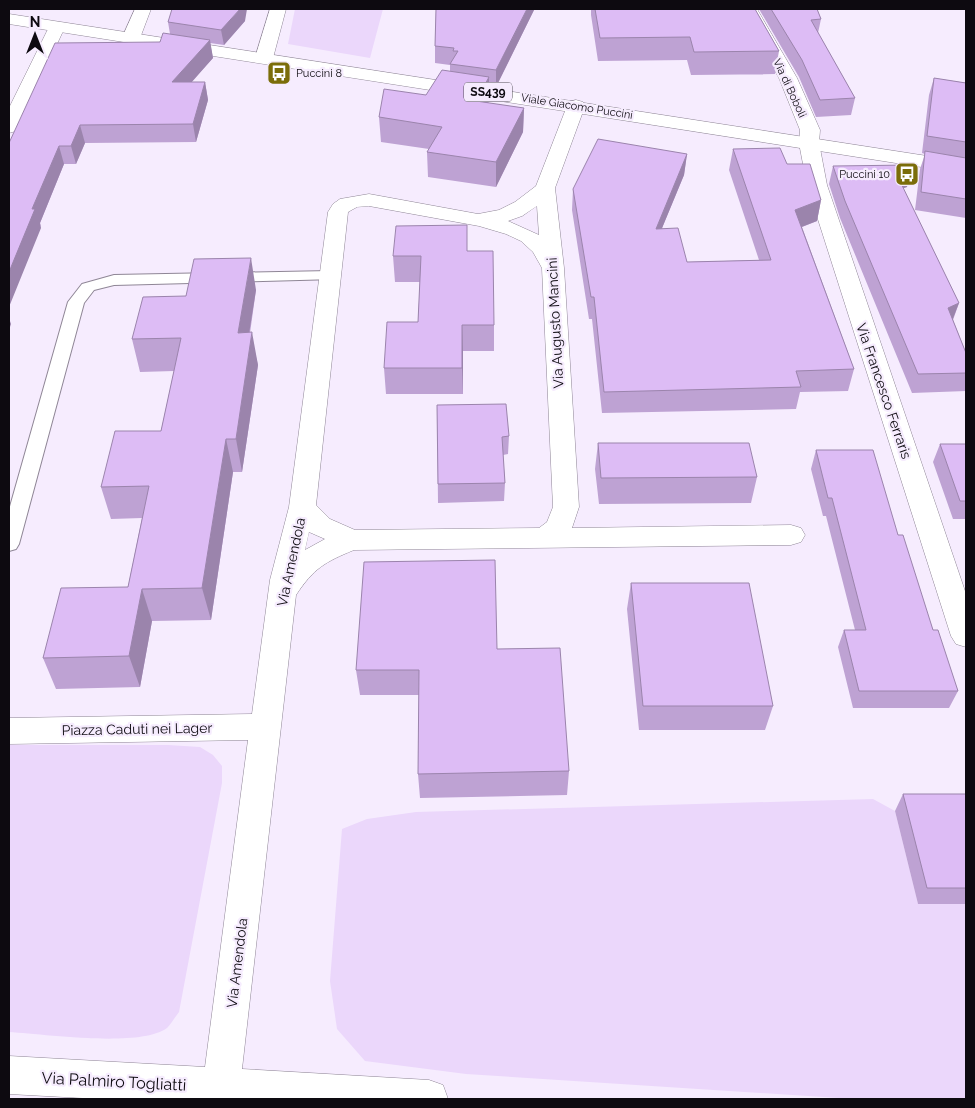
<svg xmlns="http://www.w3.org/2000/svg" width="975" height="1108" viewBox="0 0 975 1108" font-family="Raleway,sans-serif">
  <style>
    .green { fill: #ebd7fb }
    .lines { fill: none; stroke-linecap: round; stroke-linejoin: round }
    .service-casing { stroke: #8f8696; stroke-width: 2 }
    .minor-casing { stroke: #8f8696; stroke-width: 1 }
    .primary-casing { stroke: #8f8696; stroke-width: 1 }
    .service { fill: #fff; fill-rule: evenodd }
    .minor { fill: #fff; fill-rule: evenodd }
    .primary { fill: #fff; fill-rule: evenodd }
    .wall { fill: #bea2d3 }
    .shaded-wall { fill: #9b84ac }
    .building { fill: #ddbcf5; stroke: #9b84ac }
    .labels { text-anchor: middle; stroke-width: 4.5; stroke-linejoin: round; paint-order: stroke }
    .far-poi-label { font-size: 11px; fill: #0d0a10; stroke: #f6ecfe; text-anchor: start }
    .far-street-label { font-size: 11px; fill: #0d0a10; stroke: #f6ecfe }
    .shield { fill: #f6ecfe; stroke: #534e57; stroke-width: 1 }
    .shield-label { font-size: 12px; font-weight: bold; fill: #0d0a10 }
    .street-label { font-size: 14px; fill: #0d0a10; stroke: #f6ecfe }
    .near-street-label { font-size: 16px; fill: #0d0a10; stroke: #f6ecfe }
  </style>
  <rect width="100%" height="100%" fill="#f6ecfe"/>
  <!-- green -->
  <path class="green" d="M295,9H383L370,58L288,44Z
    M9,745H168L200,747L213,755L222,766V783L179,1012C175,1017 171,1024 167,1028C140,1048 44,1034 9,1032Z
    M873,799L895,811L918,904H966V1099H854L466,1074L365,1061L337,1029L330,981L342,829L367,819L416,812Z"/>
  <g class="lines">
    <!-- service casing -->
    <g class="service-casing">
      <path id="service" d="M330,271L336,273L338,276L336,279L114,285L94,290L84,303L19,544L16,549L9,551V510L68,302L82,284L114,275Z"/>
    </g>
    <!-- minor casing -->
    <g class="minor-casing">
      <path id="minor" d="M135,9H151L140,38L137,42L131,43L125,42L122,38Z
        M270,9H286L273,58L270,62L264,63L258,62L255,58Z
        M741,9H757L797,78L820,130L819,143L827,185L966,594V647L956,644L951,636L807,185L799,143L800,130L779,78Z
        M57,22L63,23L65,27L18,127L16,131L9,133V108L49,27L51,23Z
        M576,100L583,102L585,106L555,188L564,268L579,507L572,528L791,525L801,528L805,535L801,542L791,545L354,550C325,562 314,568 296,595L242,1069L429,1080L443,1085L448,1099H101L9,1094V1056L205,1067L248,740L9,744V718L252,714L270,580L289,507L328,212L333,204L340,199L369,194L478,214L499,210L515,202L536,186L567,106L569,102ZM369,206L479,226L506,234L521,241L533,252L542,268L553,507L547,522L539,528L355,530L330,519L316,505L348,212L357,207ZM537,206L539,235L508,221L522,216ZM309,532L325,539L305,550Z"/>
    </g>
    <!-- primary casing -->
    <g class="primary-casing">
      <path id="primary" d="M9,14L966,162V174L9,24Z"/>
    </g>
    <!-- service -->
    <use href="#service" class="service"/>
    <!-- minor -->
    <use href="#minor" class="minor"/>
    <!-- primary -->
    <use href="#primary" class="primary"/>
  </g>
  <!-- wall -->
  <path class="wall" d="M436,9H755L779,51L775,74L691,75L687,60L598,61L591,15V9L534,10L496,87L489,86V101L488,103L524,108L523,132L496,187L428,177L427,152L429,149L381,142L379,117L426,95L450,71V65L435,63V46Z
    M759,9H817L821,19L818,33L855,98L851,115L816,117L799,77Z
    M245,21L224,45L210,43L213,58L191,82H205L208,100L196,142L85,143L76,164H64L40,223L41,228L9,143L160,42L170,34L168,22Z
    M934,78L966,83V218L915,210L920,169L925,154L922,153L929,95Z
    M733,149L787,164L821,200L817,221L802,227L854,369L848,391L800,392L796,409L602,413L592,319H589L572,210L573,189L687,154L684,175L662,228L687,262L759,260L729,170Z
    M833,166L907,187L903,188L959,303L953,320L966,353V391L912,393L840,218L829,184Z
    M468,251L494,325V351H463V394H386L384,368L418,322L420,282H395L393,256Z
    M256,290L250,333L258,365L242,472H233L211,620L152,621L140,687L56,689L43,658L128,587L142,518L111,519L101,487L161,431L174,371L140,372L132,339L186,296Z
    M437,405L509,436L508,454L503,455L505,483L504,501L438,503Z
    M598,443L757,477L751,503L599,504L595,469Z
    M940,444H966V519H953L933,462Z
    M816,450L898,535L933,630L958,691L949,708H853L838,647L844,630H855L826,516H823L811,469Z
    M631,583L773,706L765,730H639L627,609Z
    M497,649L569,771L567,795L420,798L418,774L419,695H360L356,670Z
    M903,794H966V904H918L895,811Z"/>
  <!-- shaded-wall -->
  <path class="shaded-wall" d="M240,9H247L245,21L224,45L221,30Z
    M527,9H534V10L496,87V70Z
    M210,40L213,58L176,100L172,82Z
    M489,77V101L477,126L476,101Z
    M205,82L208,100L196,142L193,124Z
    M524,108L523,132L496,187V162Z
    M80,125L85,143L76,164L71,146Z
    M59,146L64,164L40,223L41,228L9,307V272L32,209Z
    M687,154L684,175L653,250L656,229Z
    M912,169L907,187L892,192L897,175Z
    M821,200L817,221L791,231L795,210Z
    M251,258L256,290L244,365L238,333Z
    M959,303L952,321L948,308Z
    M9,318L11,324L9,330Z
    M462,325L463,351V394L462,368Z
    M252,332L258,365L242,472L236,439Z
    M226,439L233,472L211,620L202,588Z
    M142,589L152,621L140,687L129,656Z"/>
  <!-- building -->
  <path class="building" d="M172,9H240L221,30L168,22Z
    M436,9H527L496,70L450,64L458,51H453L454,48L435,46Z
    M595,9H755L779,51L694,52L690,37L600,38Z
    M771,9H817L821,19L811,20L855,98L820,100L802,60Z
    M163,33L210,40L172,82H205L193,124L80,125L71,146H59L32,209H35L9,272V143L55,43L160,42Z
    M442,70L489,77L476,101L524,108L496,162L427,152L442,127L379,117L384,89L426,95Z
    M934,78L966,83V142L927,136Z
    M598,139L687,154L656,229L678,228L687,262L771,260L733,149L780,148L787,164H810L821,200L795,210L854,369L796,371L801,387L604,392L594,297H591L573,189Z
    M925,151L966,158V199L921,192Z
    M911,165L912,169L897,175L959,303L948,308L966,353V373L918,374L845,201L833,166Z
    M467,225V251H493L494,325H462V368H384L387,322H418L421,256H393L396,226Z
    M251,258L238,333L252,332L236,439H226L202,588L142,589L129,656L43,658L61,588L128,587L149,486L101,487L115,431H161L181,338L132,339L143,297L186,296L194,259Z
    M506,404L509,436L502,437L505,483L438,484L437,405Z
    M598,443H749L757,477L601,478Z
    M940,444H966V501H960Z
    M816,450H873L898,535H903L933,630H938L958,691H859L844,630H866L832,498H828Z
    M495,560L497,649L560,648L569,771L418,774L419,670H356L364,562Z
    M631,583H749L773,706H643Z
    M903,794H966V888H927Z"/>
  <!-- icons -->
  <defs>
    <g id="bus-square" transform="scale(1.25)"><rect x="-9" y="-9" width="18" height="18" rx="4" fill="#7b6d09" stroke="#f6ecfe"/><path d="M-5-6H5V4H4V6H2V4H-2V6H-4V4H-5ZM-3.5-4V0h7V-4ZM-3.5 1.2v1.5H-2V1.2ZM2 1.2v1.5H3.5V1.2Z" fill="#fff"/></g>
  </defs>
  <g fill-rule="evenodd">
    <use href="#bus-square" x="279" y="73"/>
    <use href="#bus-square" x="907" y="174"/>
  </g>
  <g class="labels">
    <!-- far-poi labels -->
    <g class="far-poi-label">
      <text x="296" y="77">Puccini 8</text>
      <text x="890" y="178" text-anchor="end">Puccini 10</text>
    </g>
    <!-- far-street labels -->
    <g class="far-street-label">
      <text transform="translate(790 88) rotate(65)" y="4">Via di Boboli</text>
      <text transform="translate(577 106) rotate(9)" y="4">Viale Giacomo Puccini</text>
    </g>
    <!-- shield labels -->
    <rect class="shield" x="464" y="82.5" width="48" height="19" rx="4"/>
    <g class="shield-label">
      <text x="488" y="96">SS439</text>
    </g>
    <!-- street labels -->
    <g class="street-label">
      <text transform="translate(555 323) rotate(-93)" y="5">Via Augusto Mancini</text>
      <text transform="translate(884 391) rotate(71)" y="5">Via Francesco Ferraris</text>
      <text transform="translate(291 562) rotate(-78)" y="5">Via Amendola</text>
      <text transform="translate(137 729) rotate(-1)" y="5">Piazza Caduti nei Lager</text>
      <text transform="translate(237 963) rotate(-83)" y="5">Via Amendola</text>
    </g>
    <!-- near-street labels -->
    <g class="near-street-label">
      <text transform="translate(114 1081) rotate(3)" y="6">Via Palmiro Togliatti</text>
    </g>
  </g>
  <!-- border -->
  <rect width="975" height="1108" fill="none" stroke="#0d0a10" stroke-width="20"/>
  <!-- north arrow -->
  <g transform="translate(35 35)" stroke="#f6ecfe" stroke-width="4" paint-order="stroke">
  <path d="M0-4L9 19L0 12L-9 19Z" fill="#0d0a10"/>
  <text y="-8" font-size="14" font-weight="bold" text-anchor="middle" fill="#0d0a10">N</text>
  </g>
</svg>
